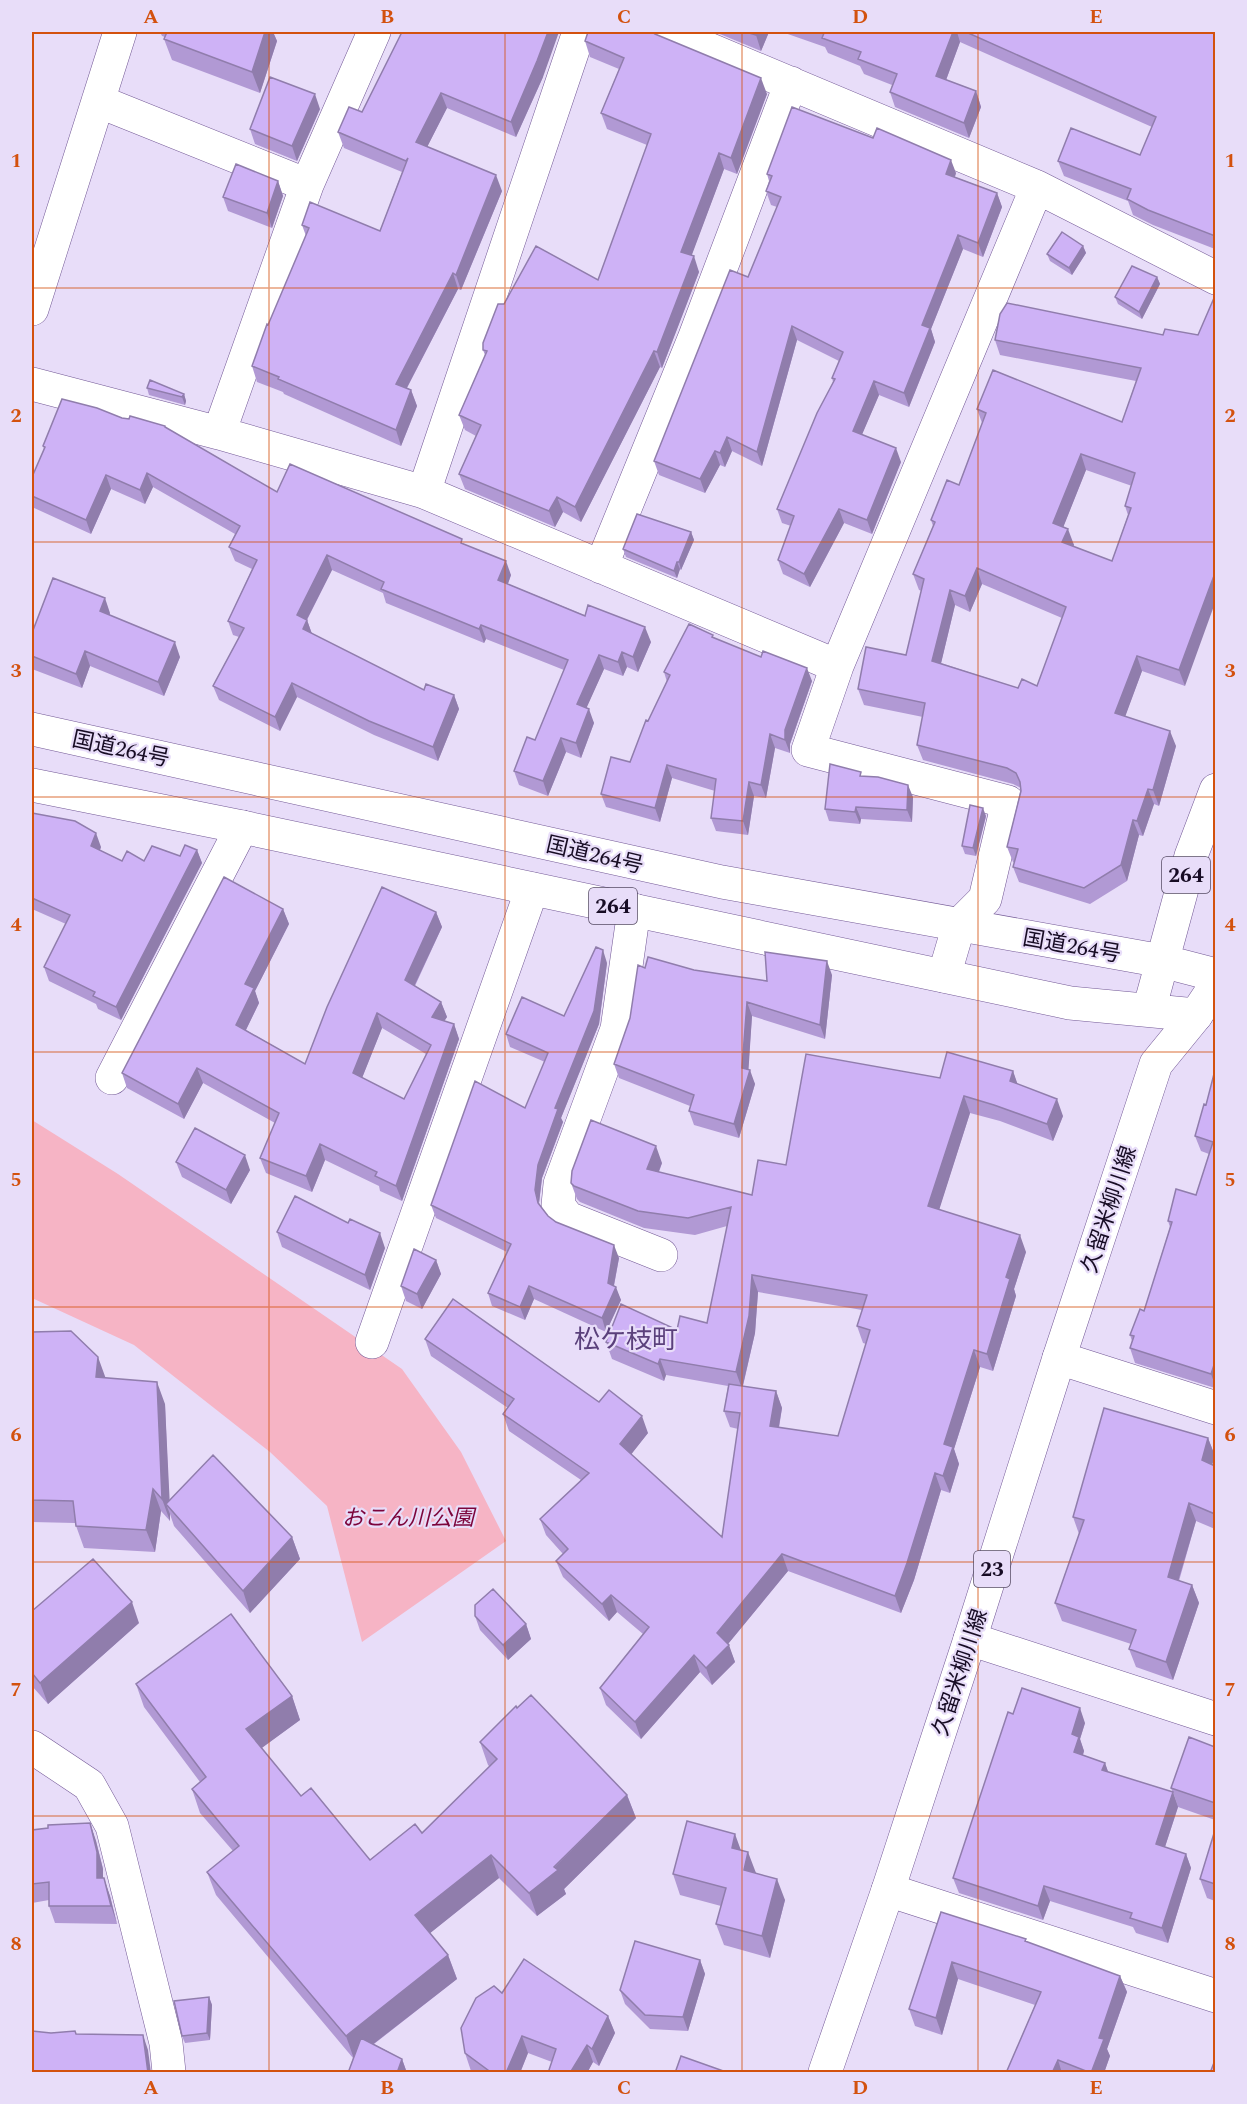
<svg xmlns="http://www.w3.org/2000/svg" width="1247" height="2104" viewBox="0 0 1247 2104" font-family="Spectral,'Noto Sans JP',serif">
  <style>
    .green { fill: #f6b4c5 }
    .lines { fill: none; stroke-linecap: round; stroke-linejoin: round }
    .minor-casing { stroke: #735996; stroke-width: 34 }
    .major-casing { stroke: #735996; stroke-width: 34 }
    .highway-casing { stroke: #735996; stroke-width: 34 }
    .minor { stroke: #fff; stroke-width: 33 }
    .major { stroke: #fff; stroke-width: 33 }
    .highway { stroke: #fff; stroke-width: 33 }
    .wall { fill: #b199d4; fill-rule: evenodd }
    .shaded-wall { fill: #907dac }
    .building { fill: #ceb2f6; stroke: #907dac; stroke-width: 1.5; fill-rule: evenodd }
    .grid { fill: none; stroke: #d3510e; stroke-width: 1.5; stroke-opacity: 0.55 }
    .labels { text-anchor: middle; stroke-width: 4.5; stroke-linejoin: round; paint-order: stroke }
    .shield { fill: #e8ddf9; stroke: #564b64; stroke-width: 1.5 }
    .shield-label { font-size: 21px; font-weight: bold; fill: #170c24 }
    .street-label { font-size: 22px; fill: #170c24; stroke: #e8ddf9 }
    .park-label { font-size: 22px; font-style: italic; fill: #7c043b; stroke: #e8ddf9 }
    .quarter-label { font-size: 26px; fill: #5a407b; stroke: #e8ddf9 }
    .neatline { fill: none; stroke: #d3510e; stroke-width: 2 }
    .grid-label { font-size: 20px; text-anchor: middle; font-weight: bold; fill: #d3510e }
  </style>
  <rect width="100%" height="100%" fill="#e8ddf9"/>
  <!-- green -->
  <path class="green" d="M32,1120L118,1174L402,1369L461,1452L506,1541L362,1642L327,1506L270,1452L134,1345L32,1298Z"/>
  <g class="lines">
    <!-- minor casing -->
    <g class="minor-casing">
      <path id="minor" d="M668,32L1037,187L1216,278
        M98,101L307,185
        M32,309L120,32
        M32,384L219,433L424,492L837,666
        M219,433L307,185L374,32
        M424,492L579,32
        M601,567L694,339L791,83
        M634,910L617,1029L560,1184L558,1205L568,1218L661,1255
        M944,976L959,925L985,899L1008,802L808,750L837,666L1037,187
        M112,1078L242,827
        M372,1342L532,889
        M1059,1358L1216,1408
        M970,1639L1216,1719
        M32,1747L89,1785L112,1826L166,2043L169,2072
        M888,1890L1216,1996"/>
    </g>
    <!-- major casing -->
    <g class="major-casing">
      <path id="major" d="M825,2072L888,1890L970,1639L1059,1358L1156,1064L1196,1015"/>
    </g>
    <!-- highway casing -->
    <g class="highway-casing">
      <path id="highway" d="M32,729L722,882L1162,961L1216,975
        M32,785L242,827L1070,1003L1196,1015L1216,985
        M1149,1010L1191,856L1216,790"/>
    </g>
    <!-- minor -->
    <use href="#minor" class="minor"/>
    <!-- major -->
    <use href="#major" class="major"/>
    <!-- highway -->
    <use href="#highway" class="highway"/>
  </g>
  <!-- wall -->
  <path class="wall" d="M160,32H273L277,41L260,93L172,60L164,39L165,37L162,36Z
    M402,32L543,77L516,137L447,108L427,147L502,191L461,290L458,289L407,388L411,390L417,406L401,446L284,394L283,392L257,382L252,366L306,236L302,225L380,231L402,172L344,148L338,132L362,112Z
    M715,32H769L761,51Z
    M782,32H1215V249L1153,225L1133,215L1128,201L1064,176L1058,161L1140,155L1152,127L960,42L946,80L976,91L981,107L969,138L895,107L890,92L892,85L864,74L860,66L828,53L825,47Z
    M655,34L767,94L737,174L724,169L691,256L699,272L662,368L660,367L581,522L563,512L555,527L465,489L459,474L476,436L465,430L459,415L485,355L483,350L504,304L598,280L647,145L607,129L601,113L619,69L590,57L585,41Z
    M320,109L297,161L255,144L250,129Z
    M956,173L955,177L997,193L1002,207L983,257L963,249L931,329L935,342L909,407L879,395L862,434L901,462L872,534L844,523L810,587L783,574L778,560L791,526L782,523L777,509L833,382L832,378L839,361L797,340L762,466L732,451L725,467L720,465L705,493L659,475L654,461L748,277L777,207L771,205L766,191L769,181L767,174Z
    M278,181L283,196L272,228L228,211L223,197Z
    M1083,246L1086,253L1072,275L1050,261L1047,254Z
    M1157,277L1160,284L1142,319L1118,304L1115,297Z
    M1163,335L1185,686L1142,671L1125,716L1176,746L1159,806L1154,804L1143,836L1139,835L1127,881L1090,904L1019,882L1013,867L1015,863L1013,862L1007,847L1021,788L1013,784L923,760L917,745L923,717L864,705L858,689L906,655L922,591L919,590L913,574L933,526L931,520L959,485L982,423L977,409L1122,422L1136,381L1000,355L995,340ZM1086,470L1132,486L1125,506L1128,515L1112,561L1073,546L1074,545L1063,527ZM982,584L1062,618L1037,686L1018,688L941,663L955,605L970,612Z
    M147,388L184,394L186,401L185,405L149,395Z
    M122,418L166,428L277,492L464,544L511,575L508,584L651,642L638,672L627,667L623,676L604,669L586,708L594,723L581,758L566,752L548,796L519,785L514,771L535,740L564,670L486,639L484,643L386,603L383,593L332,570L307,620L312,634L424,690L454,695L459,709L438,761L374,735L297,697L280,731L219,700L213,686L239,637L233,635L228,621L252,569L235,561L229,547L235,534L153,487L145,504L111,489L91,534L32,507V477L44,449L43,446Z
    M691,532L694,540L681,570L680,569L677,578L626,557L623,549Z
    M110,613V615L180,657L164,696L90,666L82,688L32,669V633Z
    M714,638L812,681L790,744V753L775,748L766,798L754,796L748,835L716,831L711,818L715,791L672,778L660,822L606,807L601,794L630,762L648,721L667,682L664,672Z
    M862,776L913,797L912,822L861,819L860,824L829,821L825,809Z
    M32,813L101,847L100,850L122,861H144L180,856L197,850L202,863L121,1020L98,1009L96,1004L49,981L44,967L66,924L32,909Z
    M986,816L976,856L965,854L962,846Z
    M283,909L289,924L255,991L259,1003L246,1030L305,1064L436,912L442,927L415,986L441,1002L447,1017L444,1021L454,1024L459,1039L402,1201L380,1191L379,1186L325,1160L312,1192L266,1173L260,1158L275,1123L203,1083L184,1119L127,1088L122,1073ZM382,1028L426,1054L404,1099L362,1078Z
    M607,963L599,1024L561,1118L563,1122L542,1178L539,1203L548,1216L556,1222L619,1258L614,1286L621,1300L606,1332L534,1299L525,1320L492,1306L488,1293L507,1252L436,1218L431,1205L525,1108L545,1062L510,1047L506,1034L564,1016Z
    M645,968L694,970L767,981L832,975L825,1039L752,1016L748,1070L755,1084L739,1138L694,1125L689,1111L690,1106L619,1078L614,1064L630,1018Z
    M1215,1070V1388L1135,1363L1130,1348L1132,1341L1130,1335L1144,1311L1170,1227L1168,1221L1196,1195L1209,1154L1201,1151L1195,1136L1206,1105Z
    M1013,1071L1017,1084L1063,1116L1053,1141L1000,1121L970,1113L939,1209L1026,1252L1014,1289L1016,1296L993,1371L980,1367L954,1449L959,1464L950,1493L941,1490L914,1580L901,1613L788,1571L728,1644L735,1662L712,1685L700,1672L641,1739L606,1705L600,1688L643,1634L617,1612L609,1621L563,1577L556,1561L563,1554L546,1535L540,1519L581,1480L509,1431L503,1414L508,1408L431,1356L425,1339L599,1402L648,1433L631,1454L722,1537L738,1429L730,1427L724,1411L728,1386L666,1375L664,1381L612,1359L606,1342L677,1330L707,1323L727,1226L695,1235L644,1228L580,1202L577,1199L571,1183L662,1163L659,1172L752,1195L786,1165L940,1078ZM758,1292L862,1310L857,1326L863,1343L866,1344L838,1436L779,1428L782,1408L776,1391L743,1386L755,1333Z
    M176,1162L250,1170L231,1204L182,1177Z
    M277,1232L385,1248L370,1290L282,1247Z
    M436,1260L441,1274L422,1309L406,1301L401,1286Z
    M32,1332L105,1378L165,1404L169,1501L292,1537L300,1559L250,1613L174,1526L170,1514V1521L161,1511L155,1552L84,1548L75,1523L32,1522Z
    M1208,1438L1215,1456L1212,1464L1215,1466V1529L1196,1521L1179,1581L1192,1585L1199,1603L1173,1680L1136,1667L1129,1649L1131,1644L1062,1621L1055,1603L1079,1534L1073,1517Z
    M32,1611L139,1623L48,1704L32,1686Z
    M475,1616L526,1624L531,1639L508,1660L480,1630Z
    M136,1684L292,1696L300,1720L261,1748L301,1796L370,1860L422,1833L490,1767L488,1765L480,1742L627,1795L636,1818L564,1889L566,1894L537,1916L499,1878L430,1933L448,1955L457,1979L374,2044L402,2059L407,2073H348L353,2058L216,1895L207,1872L233,1851L200,1813L192,1789L200,1782L144,1707Z
    M1013,1714L1085,1723L1080,1739L1084,1751L1083,1755L1105,1763L1108,1772L1173,1792L1178,1807L1165,1847L1186,1854L1191,1868L1168,1943L1136,1933L1133,1927L1050,1901L1043,1920L959,1893L953,1878Z
    M1215,1747V1820L1178,1807L1171,1788Z
    M90,1823L96,1841L103,1869V1878L110,1896L117,1924L55,1923L49,1906V1900L32,1903V1830Z
    M1215,1830V1901L1207,1898L1200,1879Z
    M741,1850L756,1873L785,1900L770,1958L724,1945L716,1924L721,1906L680,1895L673,1874Z
    M941,1912L1120,1976L1127,1992L1107,2049L1110,2056L1104,2073H1006L1035,2005L958,1979L942,2035L915,2026L909,2009Z
    M700,1960L705,1974L688,2031L650,2029L625,2004L620,1990Z
    M502,1993L608,2016L615,2033L599,2066L593,2062L587,2073H548L552,2062L528,2053L520,2073H474L471,2071L465,2053Z
    M209,1997L212,2005L210,2040L185,2043L182,2036Z"/>
  <!-- shaded-wall -->
  <path class="shaded-wall" d="M265,32H273L277,41L260,93L252,72Z
    M548,32H559L543,77L516,137L511,122Z
    M757,32H769L761,51L756,35Z
    M953,32H957L960,42L942,91L936,76Z
    M761,78L767,94L737,174L731,158Z
    M976,91L981,107L969,138L964,123Z
    M441,93L447,108L422,157L416,142Z
    M315,94L320,109L297,161L292,146Z
    M719,153L724,169L687,268L681,252Z
    M951,160L956,173L951,187L946,174Z
    M496,175L502,191L461,290L456,275Z
    M278,181L283,196L272,228L267,213Z
    M997,193L1002,207L983,257L978,243Z
    M958,235L963,249L931,329L935,342L909,407L904,393L922,325Z
    M1083,246L1086,253L1072,275L1069,268Z
    M694,256L699,272L662,368L657,352Z
    M453,273L458,289L401,399L396,384Z
    M1157,277L1160,284L1142,319L1139,312Z
    M792,326L797,340L762,466L757,452Z
    M654,351L660,367L581,522L575,507Z
    M874,381L879,395L858,444L853,431Z
    M411,390L417,406L401,446L396,430Z
    M184,394L186,401L185,405L182,397Z
    M727,437L732,451L725,467L720,453Z
    M896,448L901,462L872,534L867,520Z
    M715,451L720,465L705,493L700,479Z
    M1081,454L1086,470L1059,538L1053,523Z
    M147,473L153,487L145,504L140,490Z
    M106,475L111,489L91,534L86,520Z
    M557,497L563,512L555,527L549,511Z
    M839,509L844,523L810,587L804,574Z
    M1068,529L1074,545L1068,558L1062,542Z
    M691,532L694,540L681,570L679,562Z
    M327,555L332,570L302,629L297,615Z
    M506,561L511,575L504,594L498,580Z
    M677,562L680,569L677,578L674,571Z
    M977,568L982,584L970,612L965,596Z
    M1215,573V603L1185,686L1179,670Z
    M950,590L955,605L938,676L932,661Z
    M105,598L110,613L105,626L100,611Z
    M307,620L312,634L303,629Z
    M481,625L486,639L484,643L479,629Z
    M645,627L651,642L638,672L633,657Z
    M175,642L180,657L164,696L158,682Z
    M85,651L90,666L82,688L76,674Z
    M622,652L627,667L623,676L618,662Z
    M599,655L604,669L582,718L577,704Z
    M1137,656L1142,671L1121,728L1115,713Z
    M807,668L812,681L790,744V753L785,740V730Z
    M292,683L297,697L280,731L275,717Z
    M454,695L459,709L438,761L433,747Z
    M589,709L594,723L581,758L576,743Z
    M1170,731L1176,746L1159,806L1153,790Z
    M770,734L775,748L766,798L761,785Z
    M561,738L566,752L548,796L543,781Z
    M667,765L672,778L660,822L655,808Z
    M749,782L754,796L748,835L743,821Z
    M908,785L913,797L912,822L907,810Z
    M1148,789L1154,804L1143,836L1137,821Z
    M856,807L861,819L860,824L855,812Z
    M983,808L986,816L976,856L973,848Z
    M1133,820L1139,835L1127,881L1121,865Z
    M96,833L101,847L96,860L91,846Z
    M197,850L202,863L121,1020L116,1007Z
    M283,909L289,924L255,991L259,1003L241,1040L236,1025L245,984Z
    M436,912L442,927L410,995L405,980Z
    M603,950L607,963L599,1024L561,1118L563,1122L542,1178L539,1203L543,1216L535,1190L538,1165Z
    M827,961L832,975L825,1039L820,1025Z
    M441,1002L447,1017L437,1032L432,1017Z
    M747,1002L752,1016L748,1077L750,1070L755,1084L739,1138L734,1124L742,1068Z
    M377,1013L382,1028L358,1088L353,1073Z
    M454,1024L459,1039L402,1201L396,1186Z
    M197,1068L203,1083L184,1119L178,1104Z
    M1013,1071L1019,1088L1010,1081Z
    M964,1096L970,1113L935,1223L928,1206Z
    M1057,1099L1063,1116L1053,1141L1047,1124Z
    M320,1144L325,1160L312,1192L306,1176Z
    M656,1146L662,1163L653,1186L647,1169Z
    M245,1155L250,1170L231,1204L226,1190Z
    M380,1233L385,1248L370,1290L365,1275Z
    M1020,1235L1026,1252L1014,1289L1016,1296L993,1371L987,1354L1006,1277Z
    M614,1245L619,1258L612,1295L616,1287L621,1300L606,1332L602,1318Z
    M436,1260L441,1274L422,1309L417,1294Z
    M752,1275L758,1292L755,1333L742,1389L736,1372Z
    M529,1286L534,1299L525,1320L520,1307Z
    M974,1350L980,1367L954,1449L959,1464L950,1493L943,1476L944,1444Z
    M98,1357L106,1379L96,1377Z
    M660,1359L666,1375L664,1381L658,1364Z
    M1215,1362V1385L1211,1374Z
    M157,1382L165,1404L170,1508L166,1504L170,1514V1521L162,1499Z
    M776,1391L782,1408L776,1443L770,1426Z
    M642,1416L648,1433L626,1461L620,1444Z
    M1208,1438L1215,1456L1208,1478L1202,1460Z
    M935,1473L941,1490L914,1580L901,1613L895,1596Z
    M153,1489L161,1511L155,1552L146,1530Z
    M1189,1503L1196,1521L1174,1595L1168,1577Z
    M292,1537L300,1559L250,1613L243,1591Z
    M782,1554L788,1571L723,1650L717,1633Z
    M1192,1585L1199,1603L1173,1680L1166,1662Z
    M611,1595L617,1612L609,1621L602,1604Z
    M132,1602L139,1623L48,1704L40,1683Z
    M526,1624L531,1639L508,1660L503,1645Z
    M729,1645L735,1662L712,1685L706,1668Z
    M694,1655L700,1672L641,1739L635,1722Z
    M292,1696L300,1720L255,1753L246,1729Z
    M1080,1708L1085,1723L1080,1739L1084,1751L1079,1767L1074,1752L1072,1734Z
    M1105,1763L1110,1777L1102,1770Z
    M1173,1792L1178,1807L1161,1859L1156,1844Z
    M627,1795L636,1818L564,1889L566,1894L537,1916L529,1893Z
    M90,1823L96,1841L103,1869V1895L97,1878Z
    M735,1834L743,1856L732,1848Z
    M748,1852L756,1873L744,1870Z
    M1186,1854L1191,1868L1168,1943L1162,1928Z
    M491,1855L499,1878L424,1938L415,1915Z
    M104,1878L110,1896L117,1924L111,1906Z
    M777,1879L785,1900L770,1958L762,1936Z
    M1044,1886L1050,1901L1043,1920L1038,1906Z
    M448,1955L457,1979L354,2059L346,2036Z
    M700,1960L705,1974L688,2031L683,2017Z
    M952,1962L958,1979L942,2035L936,2018Z
    M1120,1976L1127,1992L1107,2049L1110,2056L1104,2073H1091L1099,2038Z
    M209,1997L212,2005L210,2040L207,2033Z
    M608,2016L615,2033L599,2066L592,2049Z
    M143,2035L148,2050L151,2073H148Z
    M522,2036L528,2053L520,2073H506Z
    M587,2045L593,2062L587,2073H570Z
    M402,2059L407,2073H397Z
    M1058,2060L1062,2073H1052Z"/>
  <!-- building -->
  <path class="building" d="M167,32H265L252,72L164,39Z
    M402,32H548L537,61L511,122L441,93L416,142L496,175L456,275L453,273L396,384L411,390L396,430L278,379L279,377L252,366L267,324L268,325L309,228L302,225L310,202L380,231L408,158L406,161L338,132L349,107L362,112Z
    M588,32H652L655,34L761,78L731,158L719,153L681,252L694,256L657,352L654,351L575,507L557,497L549,511L459,474L481,425L459,415L487,351L483,350V343L498,304H504L536,246L598,280L651,134L601,113L624,58L585,41Z
    M746,32H757L756,35Z
    M819,32H953L936,76L976,91L964,123L890,92L897,74L858,59L861,52L822,38L824,33Z
    M966,32H1215V236L1148,210L1127,199L1131,189L1058,161L1071,128L1140,155L1156,117Z
    M270,77L315,94L292,146L250,129Z
    M792,107L873,138L877,128L951,160L946,174L997,193L978,243L958,235L922,325L930,328L904,393L874,381L853,431L896,448L867,520L839,509L804,574L778,560L794,516L777,509L817,413L835,379L832,378L843,352L792,326L757,452L727,437L720,453L715,451L700,479L654,461L730,270L748,277L781,197L766,191L772,176L767,174Z
    M236,164L278,181L267,213L223,197Z
    M1062,232L1083,246L1069,268L1047,254Z
    M1132,266L1157,277L1139,312L1115,297Z
    M1214,298H1215V573L1179,670L1137,656L1115,713L1170,731L1153,790L1148,789L1137,821L1133,820L1121,865L1084,888L1013,867L1018,849L1007,847L1021,791L1020,782L1016,773L1007,768L917,745L925,703L858,689L866,647L906,655L924,579L913,574L935,522L931,520L947,480L959,485L986,413L977,409L993,370L1122,422L1141,368L995,340L1000,314L1007,303L1163,335L1165,329L1198,335ZM1081,454L1135,473L1125,506L1131,508L1112,561L1062,542L1068,529L1053,523ZM977,568L1066,607L1037,686L1022,679L1018,688L932,661L950,590L965,596Z
    M150,380L184,394L182,397L147,388Z
    M62,399L97,408L122,418L129,419L130,416L165,426V427L277,492L290,464L462,539L461,543L506,561L498,580L585,616L588,605L645,627L633,657L622,652L618,662L599,655L577,704L589,709L576,743L561,738L543,781L514,771L527,737L535,740L568,660L481,625L479,629L381,589L384,582L327,555L297,615L307,620L303,629L424,690L426,684L454,695L433,747L369,721L292,683L275,717L213,686L244,628L228,621L257,560L229,547L240,526L147,473L140,490L106,475L86,520L32,496V477L45,447L43,446Z
    M637,514L691,532L679,562H677L674,571L623,549Z
    M53,578L105,598L100,611L175,642L158,682L85,651L76,674L32,656V633Z
    M689,624L713,635L712,637L761,657L763,651L807,668L785,730V740L770,734L761,785L749,782L743,821L711,818L716,779L667,765L655,808L601,794L611,757L630,762L646,720L648,721L670,675L664,672Z
    M830,764L861,772L860,776L878,777L908,785L907,810L856,807L855,812L825,809Z
    M970,805L983,808L973,848L962,846Z
    M32,813L75,821L96,833L91,846L122,861L127,851L144,861L152,846L180,856L185,845L197,850L116,1007L93,996L95,992L44,967L70,915L32,898Z
    M224,877L283,909L245,984L254,988L236,1025L305,1064L327,1007L382,887L436,912L405,980L441,1002L432,1017L454,1024L396,1186L375,1176L377,1172L320,1144L306,1176L260,1158L279,1113L197,1068L178,1104L122,1073ZM377,1013L431,1045L404,1099L353,1073Z
    M596,947L603,950L594,1011L555,1108L558,1109L538,1165L535,1190L538,1203L548,1216L556,1222L614,1245L608,1283L616,1287L602,1318L529,1286L520,1307L488,1293L511,1244L431,1205L475,1081L525,1108L548,1053L506,1034L522,997L564,1016Z
    M765,952L827,961L820,1025L747,1002L742,1068L750,1070L734,1124L689,1111L694,1095L614,1064L630,1018L638,965L645,968L648,957L694,970L767,981Z
    M947,1052L1013,1071L1010,1081L1057,1099L1047,1124L994,1105L964,1096L928,1206L1020,1235L1006,1277L1010,1279L987,1354L974,1350L944,1444L953,1447L943,1476L935,1473L907,1563L895,1596L782,1554L717,1633L729,1645L706,1668L694,1655L635,1722L600,1688L649,1627L611,1595L602,1604L556,1561L568,1549L540,1519L589,1473L503,1414L514,1399L425,1339L453,1299L599,1402L609,1390L642,1416L620,1444L722,1537L740,1413L724,1411L729,1384L776,1391L770,1426L838,1436L870,1330L857,1326L867,1295L752,1275L749,1316L736,1372L660,1359L658,1364L606,1342L621,1304L677,1330L680,1316L707,1323L731,1207L688,1218L638,1211L574,1186L571,1183L572,1171L591,1120L656,1146L647,1169L752,1195L758,1160L786,1165L806,1054L940,1078Z
    M1215,1070V1362L1211,1374L1130,1348L1134,1336L1130,1335L1140,1309L1144,1311L1172,1222L1168,1221L1176,1189L1196,1195L1213,1142L1195,1136L1204,1104L1206,1105Z
    M195,1128L245,1155L226,1190L176,1162Z
    M295,1196L348,1223L350,1219L380,1233L365,1275L277,1232Z
    M414,1249L436,1260L417,1294L401,1286Z
    M71,1331L98,1357L96,1377L157,1382L162,1499L153,1489L146,1530L76,1526L73,1501L32,1500V1332Z
    M1104,1408L1208,1438L1202,1460L1215,1466V1514L1189,1503L1168,1577L1192,1585L1166,1662L1129,1649L1136,1630L1055,1603L1084,1520L1073,1517Z
    M213,1455L292,1537L243,1591L166,1504Z
    M93,1559L132,1602L40,1683L32,1673V1611Z
    M493,1589L526,1624L503,1645L475,1616V1605Z
    M231,1614L292,1696L246,1729L301,1796L311,1788L370,1860L415,1824L422,1833L497,1759L480,1742L516,1706L517,1708L531,1695L627,1795L554,1867L558,1870L529,1893L491,1855L415,1915L448,1955L346,2036L207,1872L239,1846L192,1789L206,1777L136,1684Z
    M1022,1688L1080,1708L1072,1734L1079,1737L1074,1752L1105,1763L1102,1770L1173,1792L1156,1844L1186,1854L1162,1928L1130,1918L1132,1913L1044,1886L1038,1906L953,1878L1008,1712L1013,1714Z
    M1189,1737L1215,1747V1803L1171,1788Z
    M687,1821L735,1834L732,1848L748,1852L744,1870L777,1879L762,1936L716,1924L726,1888L673,1874Z
    M90,1823L97,1852V1878H104L111,1906H49V1882L32,1884V1830L48,1828V1825Z
    M1215,1830V1884L1200,1879Z
    M941,1912L1026,1939L1025,1941L1120,1976L1099,2038L1104,2039L1091,2073L1058,2060L1052,2073H1006L1041,1992L952,1962L936,2018L909,2009Z
    M635,1941L700,1960L683,2017L645,2015L620,1990Z
    M524,1959L608,2016L592,2049L587,2045L570,2073H548L556,2049L522,2036L506,2073H492L465,2053L461,2028L476,1998L494,1986L502,1993Z
    M209,1997L207,2033L182,2036L174,2001Z
    M32,2031L51,2033L75,2031L76,2034L143,2035L148,2073H32Z
    M361,2038L402,2059L397,2073H348Z
    M681,2056L729,2073H675Z
    M1215,2060V2073H1210Z"/>
  <!-- grid -->
  <path class="grid" d="M269,32V2072M505,32V2072M742,32V2072M978,32V2072M32,288H1216M32,542H1216M32,797H1216M32,1052H1216M32,1307H1216M32,1562H1216M32,1816H1216"/>
  <g class="labels">
    <!-- shield labels -->
    <g class="shield">
      <rect x="1162" y="857" width="48" height="36" rx="4.5"/>
      <rect x="589" y="888" width="48" height="36" rx="4.5"/>
      <rect x="974" y="1551" width="36" height="36" rx="4.5"/>
    </g>
    <g class="shield-label">
      <text x="1186" y="882">264</text>
      <text x="613" y="913">264</text>
      <text x="992" y="1576">23</text>
    </g>
    <!-- street labels -->
    <g class="street-label">
      <text transform="translate(121 748) rotate(12)" y="8">国道264号</text>
      <text transform="translate(595 854) rotate(13)" y="8">国道264号</text>
      <text transform="translate(1072 945) rotate(10)" y="8">国道264号</text>
      <text transform="translate(1108 1209) rotate(-72)" y="8">久留米柳川線</text>
      <text transform="translate(959 1672) rotate(-72)" y="8">久留米柳川線</text>
    </g>
    <!-- park labels -->
    <g class="park-label">
      <text x="408" y="1525">おこん川公園</text>
    </g>
    <!-- quarter labels -->
    <g class="quarter-label">
      <text x="626" y="1348">松ケ枝町</text>
    </g>
  </g>
  <!-- border -->
  <rect width="1247" height="2104" fill="none" stroke="#e8ddf9" stroke-width="66"/>
  <rect x="33" y="33" width="1181" height="2038" class="neatline"/>
  <g class="grid-label">
    <text x="151" y="23">A</text>
    <text x="387" y="23">B</text>
    <text x="624" y="23">C</text>
    <text x="860" y="23">D</text>
    <text x="1096" y="23">E</text>
    <text x="16" y="167">1</text>
    <text x="1230" y="167">1</text>
    <text x="16" y="422">2</text>
    <text x="1230" y="422">2</text>
    <text x="16" y="677">3</text>
    <text x="1230" y="677">3</text>
    <text x="16" y="931">4</text>
    <text x="1230" y="931">4</text>
    <text x="16" y="1186">5</text>
    <text x="1230" y="1186">5</text>
    <text x="16" y="1441">6</text>
    <text x="1230" y="1441">6</text>
    <text x="16" y="1696">7</text>
    <text x="1230" y="1696">7</text>
    <text x="16" y="1950">8</text>
    <text x="1230" y="1950">8</text>
    <text x="151" y="2094">A</text>
    <text x="387" y="2094">B</text>
    <text x="624" y="2094">C</text>
    <text x="860" y="2094">D</text>
    <text x="1096" y="2094">E</text>
  </g>
</svg>
